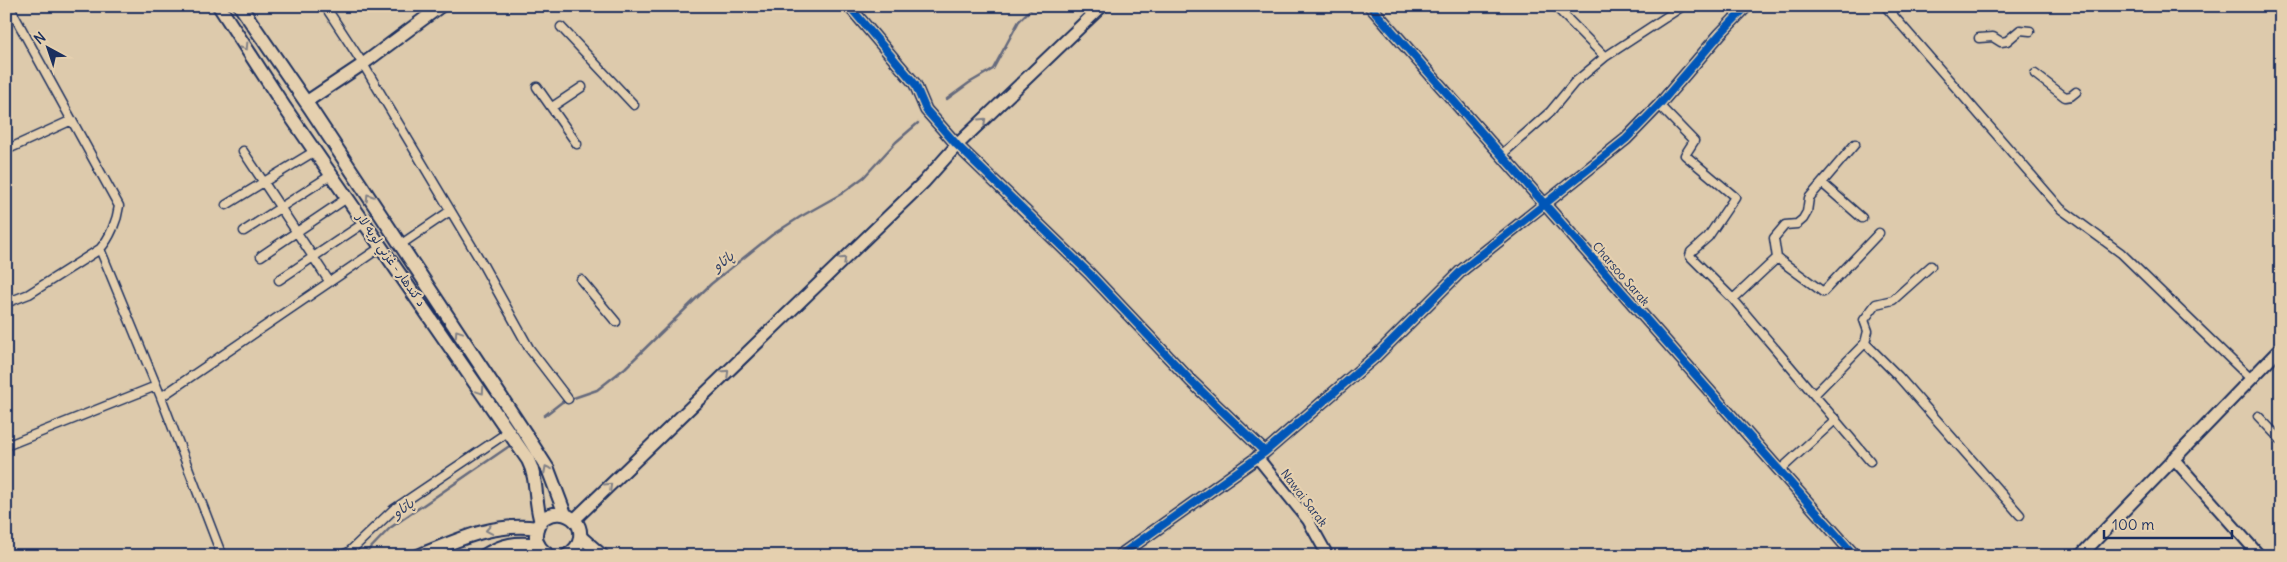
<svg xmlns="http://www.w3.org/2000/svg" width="2287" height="562" viewBox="0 0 2287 562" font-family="Delius,'Playpen Sans Arabic',sans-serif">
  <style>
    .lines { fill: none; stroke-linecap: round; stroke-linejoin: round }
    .stream { stroke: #656a7d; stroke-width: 2.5 }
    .minor-casing { stroke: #1b2f5e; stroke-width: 11 }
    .tertiary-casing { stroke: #1b2f5e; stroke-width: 14 }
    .secondary-casing { stroke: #1b2f5e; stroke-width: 15 }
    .primary-casing { stroke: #1b2f5e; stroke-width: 16 }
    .trunk-casing { stroke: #1b2f5e; stroke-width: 16 }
    .minor { stroke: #e5d0af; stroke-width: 8 }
    .tertiary { stroke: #e5d0af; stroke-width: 10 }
    .secondary { stroke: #e5d0af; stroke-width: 11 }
    .primary { stroke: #e5d0af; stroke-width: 12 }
    .trunk { stroke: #e5d0af; stroke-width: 12 }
    .cycleway-casing { stroke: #e5d0af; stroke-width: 11 }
    .cycleway { stroke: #0057b8; stroke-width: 8 }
    .oneway { stroke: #808086 }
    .labels { text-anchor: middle; stroke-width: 4.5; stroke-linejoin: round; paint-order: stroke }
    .street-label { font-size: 12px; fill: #1b2f5e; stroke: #e5d0af }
    .water-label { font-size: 14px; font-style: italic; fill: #344368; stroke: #e5d0af }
  </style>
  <rect width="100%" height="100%" fill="#ddcaac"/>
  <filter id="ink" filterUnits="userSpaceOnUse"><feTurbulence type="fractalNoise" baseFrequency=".02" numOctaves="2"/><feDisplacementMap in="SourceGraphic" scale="10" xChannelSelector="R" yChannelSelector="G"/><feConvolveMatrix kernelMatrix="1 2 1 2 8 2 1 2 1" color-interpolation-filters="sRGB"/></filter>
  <g filter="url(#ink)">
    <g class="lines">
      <!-- stream -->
      <path class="stream" d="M947,99L969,83L993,69L1019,21L1034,6
        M544,416L562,402L597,390L625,368L711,284L772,235L800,217L841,194L864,177L896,142L918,123
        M363,556L390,528L508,447"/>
      <!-- minor casing -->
      <g class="minor-casing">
        <path id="minor" d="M325,6L363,64L483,265L529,348L568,399
          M1555,6L1605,57
          M1885,6L2061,209L2121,253L2251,379
          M561,27L634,105
          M1979,38L1993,37L2001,42L2007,41L2020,30L2030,31
          M2035,74L2065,97L2071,96L2076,92
          M537,87L577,144
          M1659,105L1694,141L1685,155L1735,197L1708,237L1691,252L1690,256L1733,299L1870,461
          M552,107L582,87
          M6,150L72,120
          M243,151L329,281
          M1501,155L1550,112L1574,83L1605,57L1683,6
          M1822,183L1862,218
          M226,205L315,151
          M244,231L331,175
          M400,245L450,211
          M100,249L161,397L222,556
          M261,256L347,198
          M1777,258L1823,292L1879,233
          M279,280L364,223
          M581,280L616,322
          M1733,299L1777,258L1774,238L1785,225L1797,224L1803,219L1807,212L1809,198L1855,144
          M6,303L29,294L100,249C110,238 117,221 119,206L9,6
          M1865,343L1898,376L2020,515
          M1815,394L1865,343L1868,331L1864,320L1876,304L1893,300L1931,266
          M161,397L381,247
          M2258,416L2281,440
          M6,446L156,386
          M1779,471L1836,419
          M339,556L349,552L394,509L508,432"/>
      </g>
      <!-- tertiary casing -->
      <g class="tertiary-casing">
        <path id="tertiary" d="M849,6L915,84L926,110L957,145L1089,273L1191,381L1265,452
          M1370,6L1855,556
          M1257,457L1308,520L1328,556
          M2173,458L2260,556
          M1119,556L1265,452L1375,357L1461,271L1626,139L1659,105L1720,34L1747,6"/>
      </g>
      <!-- secondary casing -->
      <g class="secondary-casing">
        <path id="secondary" d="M306,102L363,64L441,6
          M574,520L924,182L957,145L1102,6
          M580,536L603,556
          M2080,556L2281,348"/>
      </g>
      <!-- primary casing -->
      <g class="primary-casing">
        <path id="primary" d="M418,556C458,540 494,522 537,528
          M484,556C502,544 517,542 538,545"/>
      </g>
      <!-- trunk casing -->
      <g class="trunk-casing">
        <path id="trunk" d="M219,6L285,108L528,460C538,479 534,500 541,522
          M240,6L310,108L527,436L548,469L565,514
          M550,556C542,551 535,544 536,534C538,504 584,509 580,538C579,547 573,552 566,556"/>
      </g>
      <!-- minor -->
      <use href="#minor" class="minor"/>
      <!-- tertiary -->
      <use href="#tertiary" class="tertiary"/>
      <!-- secondary -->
      <use href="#secondary" class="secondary"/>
      <!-- primary -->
      <use href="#primary" class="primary"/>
      <!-- trunk -->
      <use href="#trunk" class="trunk"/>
      <!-- cycleway casing -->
      <g class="cycleway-casing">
        <path id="cycleway" d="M849,6L915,84L926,110L957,145L1089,273L1191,381L1265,452
          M1370,6L1855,556
          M1119,556L1265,452L1375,357L1461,271L1626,139L1659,105L1720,34L1747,6"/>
      </g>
      <!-- cycleway -->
      <use href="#cycleway" class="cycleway"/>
    </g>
    <!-- one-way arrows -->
    <defs><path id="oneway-chevron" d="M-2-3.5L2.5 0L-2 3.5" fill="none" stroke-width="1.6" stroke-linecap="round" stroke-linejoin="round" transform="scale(1.25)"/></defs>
    <g class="oneway">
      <use href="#oneway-chevron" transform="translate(245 47) rotate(57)"/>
      <use href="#oneway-chevron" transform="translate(983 121) rotate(-44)"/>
      <use href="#oneway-chevron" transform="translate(369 197) rotate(-123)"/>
      <use href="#oneway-chevron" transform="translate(843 260) rotate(-44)"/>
      <use href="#oneway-chevron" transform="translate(458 333) rotate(-124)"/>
      <use href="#oneway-chevron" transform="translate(726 373) rotate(-44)"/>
      <use href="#oneway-chevron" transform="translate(481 391) rotate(56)"/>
      <use href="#oneway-chevron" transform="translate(547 469) rotate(-118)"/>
      <use href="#oneway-chevron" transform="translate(609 486) rotate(-44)"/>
      <use href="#oneway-chevron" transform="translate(489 530) rotate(170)"/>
    </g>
  </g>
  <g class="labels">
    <!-- street labels -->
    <g class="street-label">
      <text transform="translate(391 260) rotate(55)" y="4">د کندهار - غزني لويه لار</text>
      <text transform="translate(1621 274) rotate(49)" y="4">Charsoo Sarak</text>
      <text transform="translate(1304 498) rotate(53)" y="4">Nawai Sarak</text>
    </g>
    <!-- water labels -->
    <g class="water-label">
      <text transform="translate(723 261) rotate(-38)" y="5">پاتاو</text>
      <text transform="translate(403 508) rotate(-35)" y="5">پاتاو</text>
    </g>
  </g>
  <!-- margin -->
  <rect width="2287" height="562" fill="none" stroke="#e5d0af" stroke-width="25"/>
  <rect x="12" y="12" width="2262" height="537" fill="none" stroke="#1b2f5e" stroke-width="2" filter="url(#ink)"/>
  <!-- north arrow -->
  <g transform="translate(48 48) rotate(320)" stroke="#e5d0af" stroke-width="4" paint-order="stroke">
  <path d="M0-4L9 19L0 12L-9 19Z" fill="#1b2f5e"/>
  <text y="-8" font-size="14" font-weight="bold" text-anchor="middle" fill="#1b2f5e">N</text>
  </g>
  <!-- scale -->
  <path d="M2104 530v8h128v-8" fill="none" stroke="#1b2f5e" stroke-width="2.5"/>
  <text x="2112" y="530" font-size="15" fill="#1b2f5e" stroke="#e5d0af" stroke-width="4" paint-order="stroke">100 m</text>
</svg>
